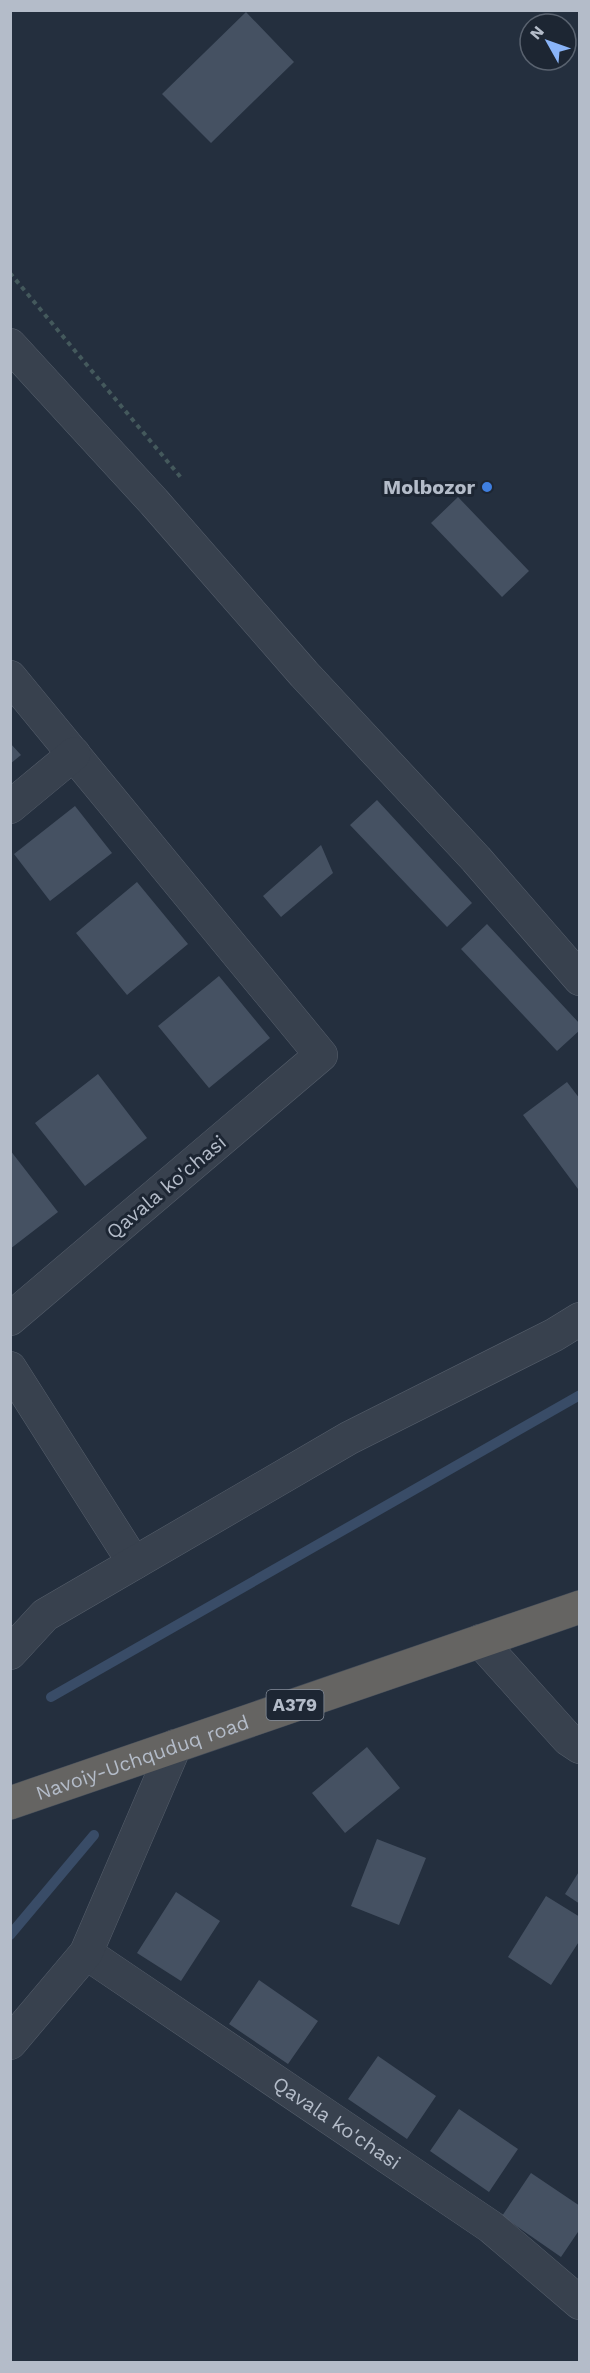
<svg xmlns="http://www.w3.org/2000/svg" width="590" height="2373" viewBox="0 0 590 2373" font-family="'Work Sans',sans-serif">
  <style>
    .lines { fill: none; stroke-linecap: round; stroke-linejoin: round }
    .stream { stroke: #394c67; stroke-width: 10 }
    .building { fill: #455162 }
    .minor-casing { stroke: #565f6c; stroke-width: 34 }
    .trunk-casing { stroke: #434c59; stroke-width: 34 }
    .path { stroke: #44595c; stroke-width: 4; stroke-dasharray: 4.5 4.5; stroke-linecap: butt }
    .minor { stroke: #38414e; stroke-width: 33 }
    .trunk { stroke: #656462; stroke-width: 33 }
    .shop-dot { fill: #3f7fe0; stroke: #1d2633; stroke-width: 2 }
    .labels { text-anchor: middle; stroke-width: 6; stroke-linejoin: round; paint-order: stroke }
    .shield { fill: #1d2633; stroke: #878f9c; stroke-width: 1.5 }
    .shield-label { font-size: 18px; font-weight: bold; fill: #b4bcc9 }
    .poi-label { font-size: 20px; font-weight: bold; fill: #b4bcc9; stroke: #1d2633; text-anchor: end }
    .street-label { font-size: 20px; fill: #b4bcc9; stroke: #1d2633 }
  </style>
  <rect width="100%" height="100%" fill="#242f3e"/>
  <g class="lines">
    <!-- stream -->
    <path class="stream" d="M51,1697L580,1395
      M10,1935L94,1835"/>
  </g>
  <!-- building -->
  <path class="building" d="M246,12L294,62L211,143L162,94Z
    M458,497L529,571L502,597L431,523Z
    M10,743L21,755L10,764Z
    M377,800L472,903L447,927L350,825Z
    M75,806L112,853L50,901L14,854Z
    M321,845L333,873L281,917L263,896Z
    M137,882L188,944L127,995L76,933Z
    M487,924L580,1024V1030L557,1051L461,949Z
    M219,976L270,1038L209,1088L158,1026Z
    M98,1074L147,1138L85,1186L35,1123Z
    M567,1082L580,1099L578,1189L523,1115Z
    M10,1150L58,1212L10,1249Z
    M367,1747L400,1788L345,1833L312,1793Z
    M377,1839L426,1858L399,1925L351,1906Z
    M580,1870V1904L565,1894Z
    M176,1892L220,1921L181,1981L137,1953Z
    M546,1896L580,1917V1940L551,1985L508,1957Z
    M259,1980L318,2021L288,2064L229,2024Z
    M378,2056L436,2096L407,2139L348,2099Z
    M459,2109L518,2149L489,2192L430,2151Z
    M531,2173L580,2206V2229L561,2257L502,2216Z"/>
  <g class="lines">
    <!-- minor casing -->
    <g class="minor-casing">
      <g id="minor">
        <path d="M10,345L154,502L304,674L476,859L580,979"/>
        <path d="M10,677L321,1055L10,1319"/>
        <path d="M10,807L74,754"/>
        <path d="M10,1368L134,1563"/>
        <path d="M480,1641L568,1739L580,1747"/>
        <path d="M10,1653L45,1615L349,1438L554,1335L580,1319"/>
        <path id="s1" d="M86,1953L491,2227L580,2303"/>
        <path d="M10,2043L86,1953L175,1746"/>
      </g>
    </g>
    <!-- trunk casing -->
    <g class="trunk-casing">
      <g id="trunk">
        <path id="s2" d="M10,1803L580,1607"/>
      </g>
    </g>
    <!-- path -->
    <path class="path" d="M10,273L183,480"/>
    <!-- minor -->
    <use href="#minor" class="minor"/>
    <!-- trunk -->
    <use href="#trunk" class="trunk"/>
  </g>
  <!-- markers -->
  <circle class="shop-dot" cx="487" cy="487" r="6"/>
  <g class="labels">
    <!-- shield labels -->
    <rect class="shield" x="266.5" y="1690" width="57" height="30" rx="4.5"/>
    <g class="shield-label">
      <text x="295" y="1711">A379</text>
    </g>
    <!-- poi labels -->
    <g class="poi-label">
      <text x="475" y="494">Molbozor</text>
    </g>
    <!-- street labels -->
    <g class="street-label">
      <text transform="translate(166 1187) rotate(-40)" y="7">Qavala ko'chasi</text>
      <text dy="7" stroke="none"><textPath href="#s2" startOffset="140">Navoiy-Uchquduq road</textPath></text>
      <text dy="7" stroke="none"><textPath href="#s1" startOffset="303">Qavala ko'chasi</textPath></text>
    </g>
  </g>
  <!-- border -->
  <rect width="590" height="2373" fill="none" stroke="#b4bcc9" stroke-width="24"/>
  <!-- north arrow -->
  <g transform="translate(548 42) rotate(310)"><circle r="28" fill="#1d2633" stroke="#59626f" stroke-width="1.5"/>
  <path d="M0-4.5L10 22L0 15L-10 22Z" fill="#8ab4f8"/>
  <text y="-9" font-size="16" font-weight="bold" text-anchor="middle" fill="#b4bcc9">N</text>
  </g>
</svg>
